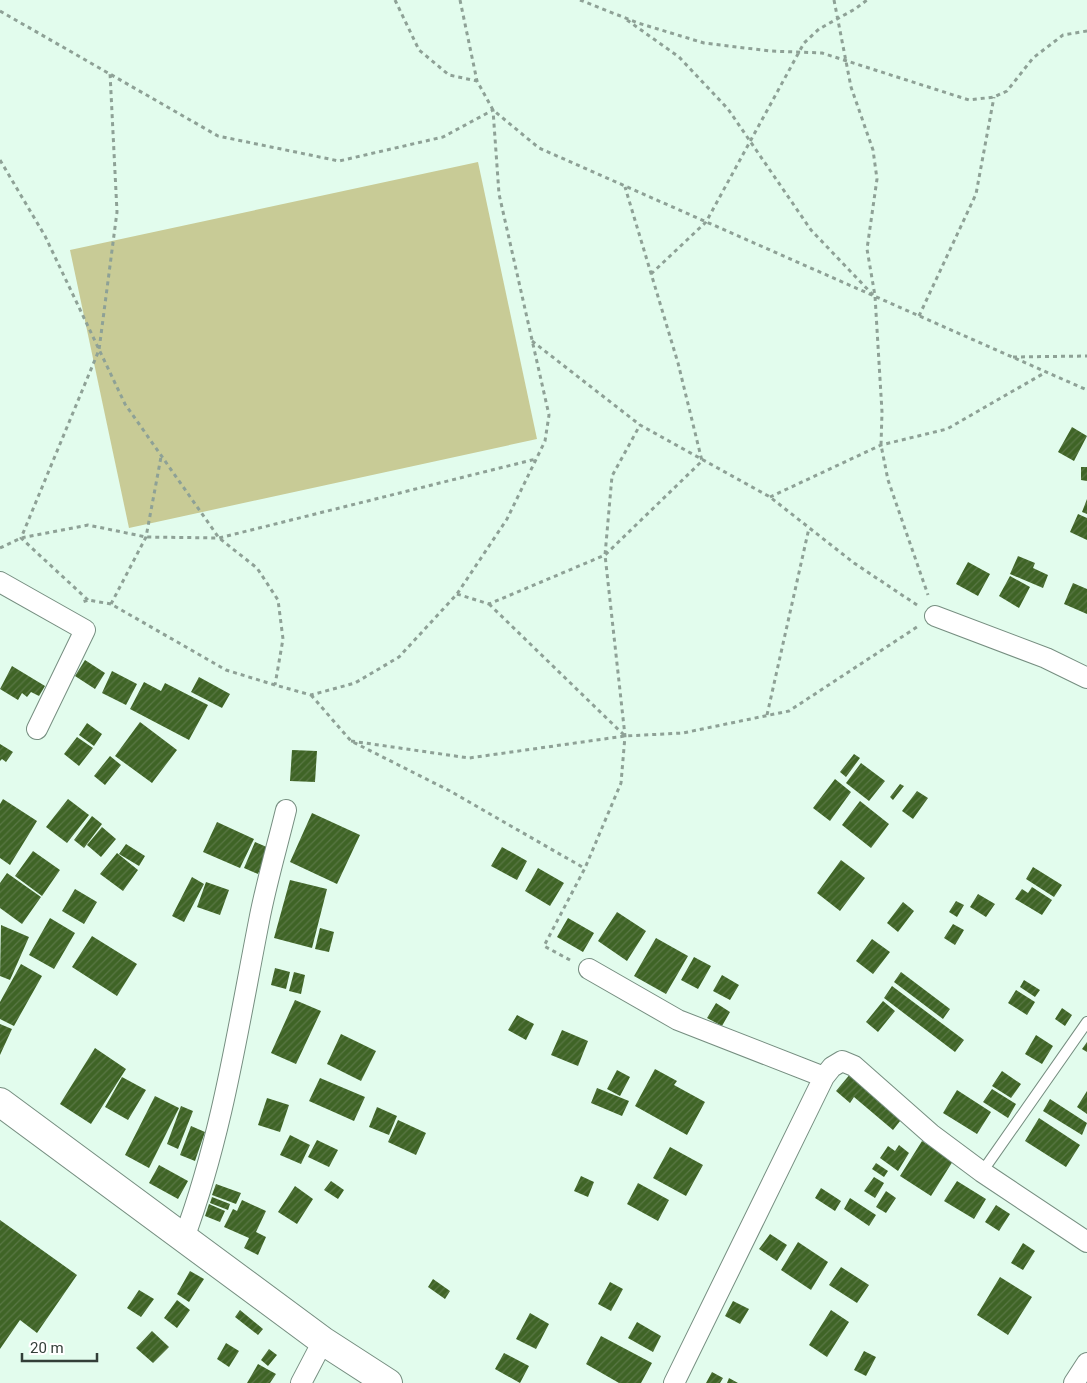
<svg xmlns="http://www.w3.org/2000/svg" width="1087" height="1383" viewBox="0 0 1087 1383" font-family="Roboto,sans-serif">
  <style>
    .pitch { fill: #c8cb96 }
    .building { fill: url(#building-hatch) }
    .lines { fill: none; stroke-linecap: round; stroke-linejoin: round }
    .lane-casing { stroke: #768e80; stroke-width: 12 }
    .street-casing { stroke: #768e80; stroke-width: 22 }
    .secondary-casing { stroke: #768e80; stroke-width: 30 }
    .path { stroke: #8ea196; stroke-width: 3; stroke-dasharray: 4 4; stroke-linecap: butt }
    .lane { stroke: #fff; stroke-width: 10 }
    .street { stroke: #fff; stroke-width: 20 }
    .secondary { stroke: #fff; stroke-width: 28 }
  </style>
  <defs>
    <pattern id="building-hatch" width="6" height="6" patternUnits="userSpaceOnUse" patternTransform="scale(1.25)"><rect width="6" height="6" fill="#3f6426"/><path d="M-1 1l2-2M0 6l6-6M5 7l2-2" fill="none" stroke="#597745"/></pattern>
  </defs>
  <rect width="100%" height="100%" fill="#e2fced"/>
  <!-- pitch -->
  <path class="pitch" d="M478,162L537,439L129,528L70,250Z"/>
  <!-- building -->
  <path class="building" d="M1072,427L1087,436L1074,461L1058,452Z
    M1081,467H1087V481L1081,480Z
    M1087,499V514L1082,512Z
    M1078,514L1087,518V540L1070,532Z
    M1018,556L1035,563L1033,568L1048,575L1043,588L1010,574Z
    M968,562L990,574L978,596L956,584Z
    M1010,576L1030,587L1019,608L999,596Z
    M1073,583L1087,589V614L1064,604Z
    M85,660L105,673L95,689L75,676Z
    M12,666L45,686L39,696L31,692L27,697L22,693L18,700L0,689Z
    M112,671L137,684L126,705L102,693Z
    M199,677L230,694L222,708L191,692Z
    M144,682L161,691L165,683L208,705L189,740L130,709Z
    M140,722L177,750L152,783L115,756Z
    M87,723L102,734L94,746L79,735Z
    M77,737L93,748L79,766L64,754Z
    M0,744L13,752L6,762L2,759L0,761Z
    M292,750L317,751L315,782L290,781Z
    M854,754L860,758L846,777L840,772Z
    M110,756L121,765L105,785L94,776Z
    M861,763L885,781L869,801L846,783Z
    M835,779L851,792L830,821L813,808Z
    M900,784L904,786L893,800L890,797Z
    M917,791L928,798L913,819L902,811Z
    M3,799L37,821L10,865L0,858V804Z
    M68,799L89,815L67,843L46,827Z
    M860,801L889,824L871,848L842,825Z
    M312,813L360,835L337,884L290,862Z
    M92,816L102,824L84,848L74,840Z
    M217,822L254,839L240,868L203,852Z
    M102,827L116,839L101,857L87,845Z
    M255,842L269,848L258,874L244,868Z
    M126,844L145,856L139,866L119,854Z
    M502,847L527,861L517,880L491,866Z
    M33,851L60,870L42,896L15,876Z
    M117,853L138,870L123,891L100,874Z
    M841,860L865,878L840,911L817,893Z
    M1033,867L1062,885L1054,897L1026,879Z
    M538,868L564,883L550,906L525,891Z
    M7,873L41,897L22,924L0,908V883Z
    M192,877L204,884L184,922L172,916Z
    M290,880L327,889L312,948L274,938Z
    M206,882L229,890L220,915L197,907Z
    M1032,887L1052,900L1042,915L1015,899L1022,889L1028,893Z
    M75,889L97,902L84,924L62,911Z
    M978,894L995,904L986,917L970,907Z
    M956,901L964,905L957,917L949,912Z
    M903,902L914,911L898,932L887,923Z
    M617,912L646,931L627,961L598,941Z
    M50,918L75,933L54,969L29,955Z
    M568,918L594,933L583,952L557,937Z
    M953,924L964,930L955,945L944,938Z
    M1,925L29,937L10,980L0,976Z
    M320,928L334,932L329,952L315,949Z
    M92,936L137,964L117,996L72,967Z
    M656,938L688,956L666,994L634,976Z
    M872,939L890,952L873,974L856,961Z
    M694,957L711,966L698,989L681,980Z
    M21,964L42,976L14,1026L0,1019V1002Z
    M275,968L290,972L286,989L271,985Z
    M294,972L305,975L301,994L289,991Z
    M901,972L950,1009L943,1019L894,982Z
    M722,975L739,985L730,1000L713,991Z
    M1024,980L1040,990L1035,997L1020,987Z
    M892,986L964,1040L955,1052L884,998Z
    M1016,990L1035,1002L1027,1015L1008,1003Z
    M295,1000L321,1011L296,1064L271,1053Z
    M883,1001L895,1011L878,1032L866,1022Z
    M716,1003L730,1012L722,1026L707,1018Z
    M1062,1008L1072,1015L1065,1026L1055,1019Z
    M517,1015L534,1024L526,1040L508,1030Z
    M0,1024L12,1029L0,1055Z
    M562,1030L588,1041L578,1066L551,1055Z
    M341,1034L376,1051L361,1081L327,1064Z
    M1036,1035L1053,1046L1042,1064L1025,1054Z
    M1087,1042V1052L1082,1049Z
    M95,1048L126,1069L91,1124L60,1104Z
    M655,1069L677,1081L674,1085L705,1102L687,1135L635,1106Z
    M617,1070L630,1077L620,1096L607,1089Z
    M1002,1071L1021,1084L1011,1098L992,1086Z
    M851,1073L904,1116L893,1130L854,1097L850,1103L836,1091Z
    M122,1077L146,1090L128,1120L105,1107Z
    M320,1078L365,1097L354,1121L309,1101Z
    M597,1088L629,1101L622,1116L591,1103Z
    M992,1089L1016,1104L1008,1118L983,1102Z
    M957,1090L991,1112L977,1134L943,1113Z
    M1087,1091V1114L1077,1107Z
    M155,1096L179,1108L149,1168L125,1155Z
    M267,1098L289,1105L280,1132L258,1125Z
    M1050,1099L1087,1123L1082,1135L1043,1111Z
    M181,1106L193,1111L178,1149L167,1144Z
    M377,1107L397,1116L389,1135L369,1127Z
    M1039,1118L1080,1145L1066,1167L1025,1141Z
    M398,1120L426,1133L416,1155L388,1142Z
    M191,1126L205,1132L195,1161L180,1155Z
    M290,1135L310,1145L301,1164L280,1155Z
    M317,1140L338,1150L329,1167L308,1157Z
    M922,1141L953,1161L931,1196L900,1176Z
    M899,1145L909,1153L898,1171L880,1158L888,1146L895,1151Z
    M670,1147L703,1165L686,1196L653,1178Z
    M876,1163L888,1171L884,1177L872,1169Z
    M159,1165L188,1181L178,1199L149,1183Z
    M581,1176L594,1182L588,1197L574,1191Z
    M874,1177L884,1183L875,1198L864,1191Z
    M331,1181L344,1190L338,1199L324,1190Z
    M957,1181L986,1199L974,1219L944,1201Z
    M638,1183L669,1200L658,1221L627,1204Z
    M216,1184L241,1193L236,1204L212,1195Z
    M295,1186L313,1199L297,1224L278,1212Z
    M821,1188L841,1201L835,1211L815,1198Z
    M886,1191L896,1198L886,1213L876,1207Z
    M212,1197L230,1204L228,1210L210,1203Z
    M850,1198L876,1215L869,1226L844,1209Z
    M242,1200L266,1211L256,1232L266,1237L258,1255L244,1248L249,1238L224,1227L233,1209L237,1211Z
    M209,1204L225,1211L220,1222L205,1216Z
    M996,1205L1010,1214L999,1231L985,1222Z
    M0,1220L77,1275L37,1333L20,1320L0,1349Z
    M770,1234L787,1245L777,1261L759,1249Z
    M798,1242L828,1262L811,1290L781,1270Z
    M1023,1243L1035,1251L1023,1270L1011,1263Z
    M841,1267L869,1285L857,1303L829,1285Z
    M190,1271L204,1279L189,1302L177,1294Z
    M1000,1277L1032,1297L1008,1335L977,1315Z
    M433,1279L450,1291L445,1299L428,1287Z
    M610,1282L623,1289L611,1311L598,1304Z
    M139,1290L154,1299L141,1317L127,1308Z
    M177,1300L190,1310L177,1328L164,1318Z
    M733,1301L749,1309L740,1324L725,1316Z
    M240,1310L263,1329L258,1335L235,1317Z
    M831,1310L849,1322L827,1357L809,1345Z
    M530,1313L549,1324L536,1349L516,1339Z
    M637,1322L661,1336L653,1352L628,1338Z
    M152,1331L169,1347L153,1363L136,1348Z
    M601,1336L652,1363L641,1383H619L586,1364Z
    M226,1343L239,1351L229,1367L217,1359Z
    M269,1349L277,1355L268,1366L261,1360Z
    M864,1351L876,1357L866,1376L854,1370Z
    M504,1353L529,1366L520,1383L495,1369Z
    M258,1364L276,1374L270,1383H247Z
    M712,1372L723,1378L720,1383H706Z
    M729,1378L738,1383H727Z"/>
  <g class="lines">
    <!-- lane casing -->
    <g class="lane-casing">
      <path id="lane" d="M982,1172L1087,1022"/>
    </g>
    <!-- street casing -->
    <g class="street-casing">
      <path id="street" d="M0,582L85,630L37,729
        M935,616L1046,658L1087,678
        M589,969L678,1020L824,1077L674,1383
        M824,1077L832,1067L842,1061L854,1066L931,1134L982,1172L1087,1242
        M184,1238C222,1136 238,1028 259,921C266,884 277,847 286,810
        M301,1383L323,1341
        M1074,1383L1087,1363"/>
    </g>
    <!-- secondary casing -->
    <g class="secondary-casing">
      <path id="secondary" d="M0,1102L323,1341L388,1383"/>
    </g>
    <!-- path -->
    <path class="path" d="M395,0L419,50L449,75L477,81
      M460,0L477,81L493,110L539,148L1087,390
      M580,0L638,23L704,43L770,51L822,53L969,100L994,97L1007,91L1033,58L1063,35L1087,31
      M834,0L851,87L873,150L877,179L867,249L875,296L882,412L881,445L888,480L928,595
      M0,11L218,136L339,161L443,137L493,110L499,194L549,415L545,441L507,519L457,594L399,657L355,683L311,695L275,685L226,670L111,604L88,600L82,602
      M627,20L679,57L728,109L811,230L873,295
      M0,160L45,236L125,404L219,538L257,568L278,600L283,639L275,685
      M651,274L706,222L804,43L819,29L855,9L867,0
      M919,316L976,194L994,97
      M532,341L640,425L770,497L854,563L917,605
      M1013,357L1087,356
      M770,497L881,445L947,429L1046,372
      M0,548L21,538L88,525L146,537L219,538L536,459
      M457,594L489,604L605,555L702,461L678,363L625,187
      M88,600L21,538L99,350L117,212L110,73
      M111,604L146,537L161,457
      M489,604L625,736
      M311,695L351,741L450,791L584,868
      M767,715L809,528
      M351,741L469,758L625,736L683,733L789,711L917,627
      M570,960L544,946L585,868L621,783L625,736L605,555L612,476L640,425"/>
    <!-- lane -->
    <use href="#lane" class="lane"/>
    <!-- street -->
    <use href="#street" class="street"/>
    <!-- secondary -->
    <use href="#secondary" class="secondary"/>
  </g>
  <!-- scale -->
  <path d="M22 1353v8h75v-8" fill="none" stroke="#333e38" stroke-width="2.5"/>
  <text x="30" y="1353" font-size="15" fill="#333e38" stroke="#ffffff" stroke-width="4" paint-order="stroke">20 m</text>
</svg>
